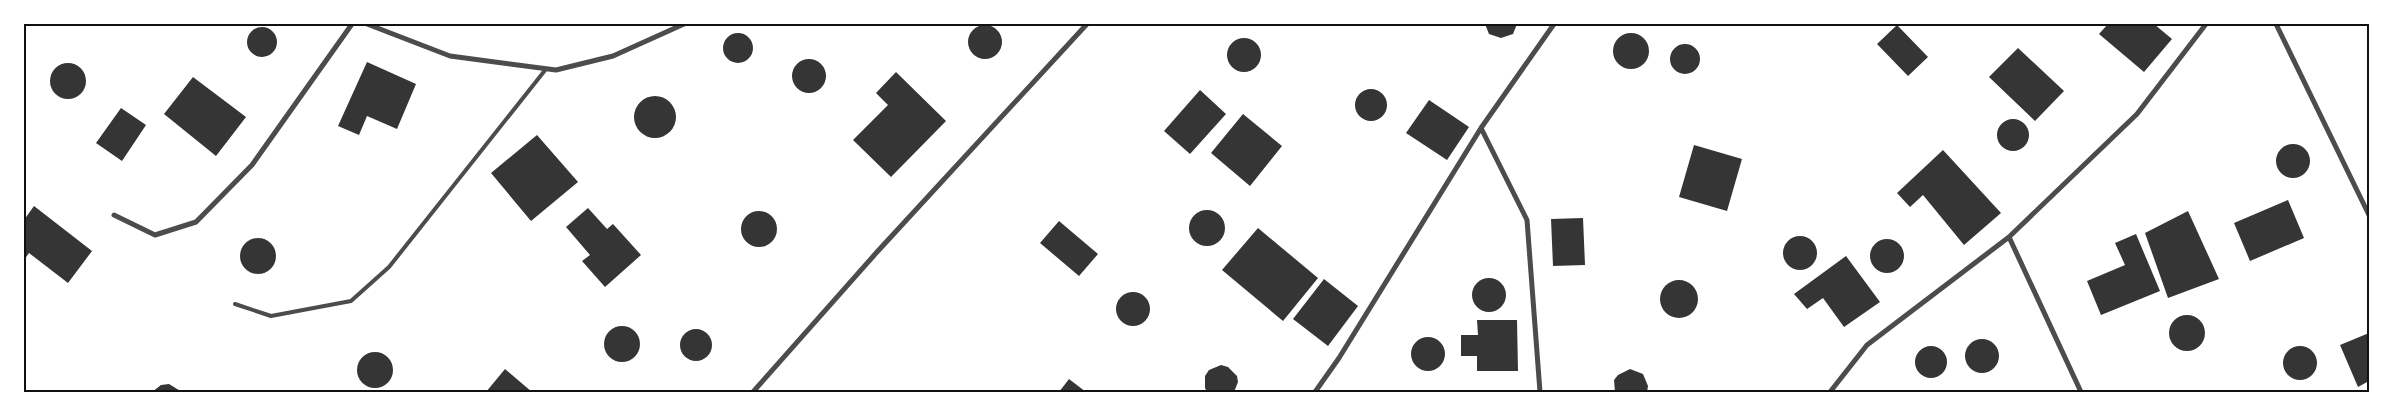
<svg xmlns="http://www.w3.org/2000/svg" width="2393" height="416" viewBox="0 0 2393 416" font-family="'Open Sans',sans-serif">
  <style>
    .building { fill: #353535 }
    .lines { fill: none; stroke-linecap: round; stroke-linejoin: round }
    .service { stroke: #4c4c4c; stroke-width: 4 }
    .minor { stroke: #4c4c4c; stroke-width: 5 }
    .neatline { fill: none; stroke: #111; stroke-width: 2 }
  </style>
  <rect width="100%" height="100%" fill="#fff"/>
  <!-- building -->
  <path class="building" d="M1485,24H1517L1513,34L1501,38L1489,34Z
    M2108,24H2154L2172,39L2144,72L2099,34Z
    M1897,25L1928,57L1908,76L1877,44Z
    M968 42a17 17 0 1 1 34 0a17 17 0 1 1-34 0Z
    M247 42a15 15 0 1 1 30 0a15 15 0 1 1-30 0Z
    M723 48a15 15 0 1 1 30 0a15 15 0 1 1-30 0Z
    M1613 51a18 18 0 1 1 36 0a18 18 0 1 1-36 0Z
    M1227 55a17 17 0 1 1 34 0a17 17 0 1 1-34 0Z
    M1670 59a15 15 0 1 1 30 0a15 15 0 1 1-30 0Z
    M2018,48L2064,91L2035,121L1989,77Z
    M792 76a17 17 0 1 1 34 0a17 17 0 1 1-34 0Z
    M367,62L416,84L397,129L367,116L359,135L338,126Z
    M50 81a18 18 0 1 1 36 0a18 18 0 1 1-36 0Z
    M896,72L946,121L891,177L853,140L888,105L876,93Z
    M193,77L246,117L216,156L164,114Z
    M1355 105a16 16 0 1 1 32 0a16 16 0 1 1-32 0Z
    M1200,90L1226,114L1190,154L1164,131Z
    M634 117a21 21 0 1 1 42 0a21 21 0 1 1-42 0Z
    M1429,100L1469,127L1447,160L1406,133Z
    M121,108L146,125L122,161L96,143Z
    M1243,114L1282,146L1250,186L1211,153Z
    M1997 135a16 16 0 1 1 32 0a16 16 0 1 1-32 0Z
    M537,135L578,182L531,221L491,173Z
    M2276 161a17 17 0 1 1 34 0a17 17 0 1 1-34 0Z
    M1694,145L1742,159L1727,211L1679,197Z
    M1943,150L2001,213L1964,245L1923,195L1910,207L1897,193Z
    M2288,200L2304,238L2250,261L2234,223Z
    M34,206L92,251L68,283L29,253L24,260V220Z
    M588,208L607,229L613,224L641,255L605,287L582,261L590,255L566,227Z
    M1189 228a18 18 0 1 1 36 0a18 18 0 1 1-36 0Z
    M741 229a18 18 0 1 1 36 0a18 18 0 1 1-36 0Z
    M2188,211L2219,279L2168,298L2145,233Z
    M1583,218L1585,265L1553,266L1551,219Z
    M1059,221L1098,254L1079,276L1040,243Z
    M1258,228L1318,278L1283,321L1222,270Z
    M2136,234L2160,291L2101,315L2087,281L2125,265L2115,243Z
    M1783 253a17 17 0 1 1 34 0a17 17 0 1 1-34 0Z
    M240 256a18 18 0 1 1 36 0a18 18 0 1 1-36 0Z
    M1870 256a17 17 0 1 1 34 0a17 17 0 1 1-34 0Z
    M1846,256L1880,302L1844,327L1823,298L1807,309L1794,294Z
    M1472 295a17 17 0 1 1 34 0a17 17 0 1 1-34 0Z
    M1324,279L1358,306L1328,346L1293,319Z
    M1660 299a19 19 0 1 1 38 0a19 19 0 1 1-38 0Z
    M1116 309a17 17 0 1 1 34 0a17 17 0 1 1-34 0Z
    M2169 333a18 18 0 1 1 36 0a18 18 0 1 1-36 0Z
    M1477,320H1517L1518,371H1477V356H1461V335H1478Z
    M604 344a18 18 0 1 1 36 0a18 18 0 1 1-36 0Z
    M680 345a16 16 0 1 1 32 0a16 16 0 1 1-32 0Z
    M2369,333V381L2358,387L2340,345Z
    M1411 354a17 17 0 1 1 34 0a17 17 0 1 1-34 0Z
    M1965 356a17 17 0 1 1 34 0a17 17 0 1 1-34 0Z
    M2283 363a17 17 0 1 1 34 0a17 17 0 1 1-34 0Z
    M1915 362a16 16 0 1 1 32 0a16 16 0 1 1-32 0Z
    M357 370a18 18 0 1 1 36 0a18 18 0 1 1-36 0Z
    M1221,365L1228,367L1237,376L1238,382L1234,392H1207L1205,388V376L1209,370Z
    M505,369L532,392H486Z
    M1630,369L1643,374L1648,386L1647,392H1615L1614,380L1618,375Z
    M1069,379L1086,392H1059Z
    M169,384L182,392H152L161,385Z"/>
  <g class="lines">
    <!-- service -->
    <path class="service" d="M235,304L271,316L351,301L389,267L546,69"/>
    <!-- minor -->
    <path class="minor" d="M367,24L450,56L556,70L613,56L684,24
      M2276,24L2369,215
      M114,215L155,235L196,222L252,165L352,24
      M753,392L877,252L1087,24
      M1315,392L1339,358L1481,128
      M1540,392L1527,220L1481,128L1554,24
      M1830,392L1867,345L2009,237
      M2081,392L2009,237L2137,114L2206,24"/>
  </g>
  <!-- border -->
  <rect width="2393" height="416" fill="none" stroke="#ffffff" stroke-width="50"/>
  <rect x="25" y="25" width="2343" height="366" class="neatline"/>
</svg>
